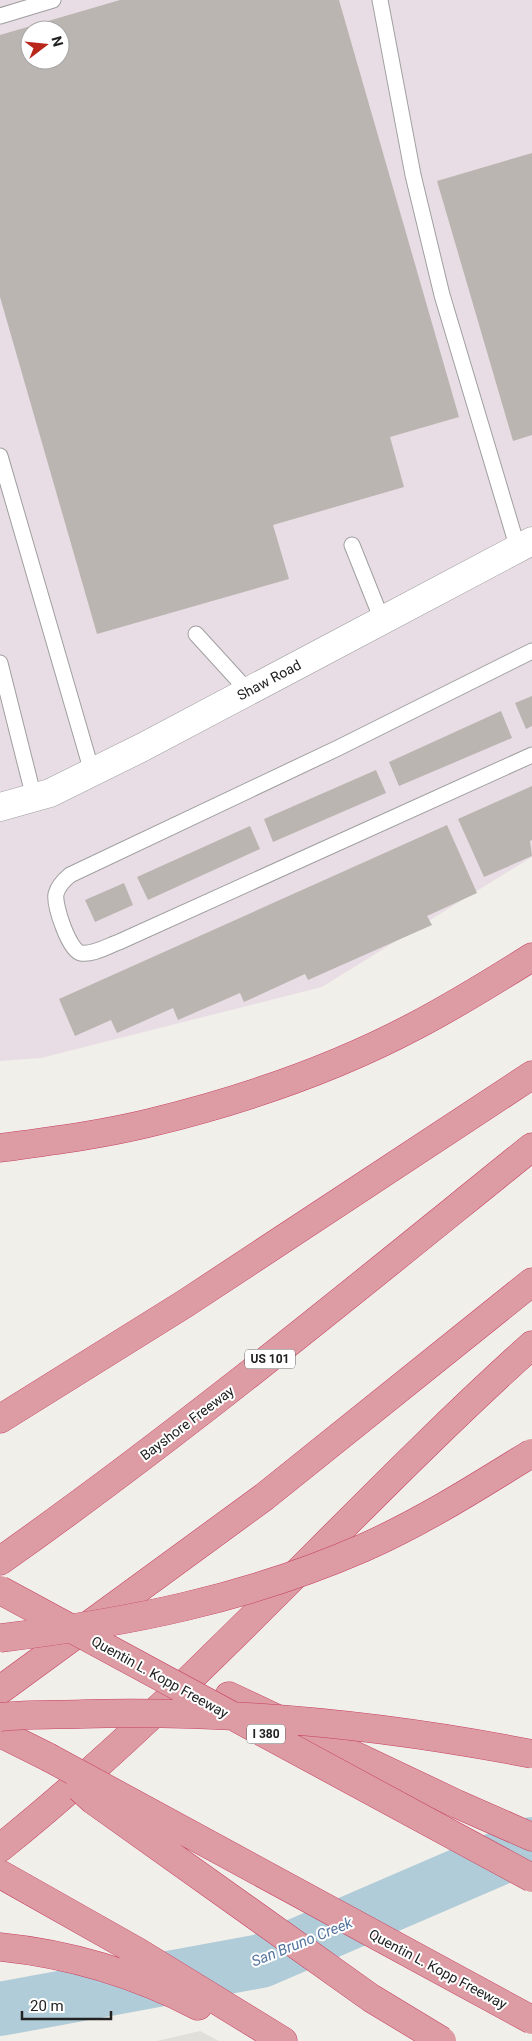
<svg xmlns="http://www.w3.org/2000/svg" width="532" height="2041" viewBox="0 0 532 2041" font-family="Roboto,sans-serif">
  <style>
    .industrial { fill: #e9dde5; fill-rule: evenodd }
    .airport { fill: #e0dfda }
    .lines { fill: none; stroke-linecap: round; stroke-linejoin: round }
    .river { stroke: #b0ccd8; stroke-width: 54 }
    .building { fill: #bab5b0; fill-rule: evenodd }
    .lane-casing { stroke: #9f9f9f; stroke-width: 17 }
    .street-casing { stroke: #9f9f9f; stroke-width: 29 }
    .highway-casing { stroke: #c64063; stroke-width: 29 }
    .lane { stroke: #fff; stroke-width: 15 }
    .street { stroke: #fff; stroke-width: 28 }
    .highway { stroke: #dd9ca3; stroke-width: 28 }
    .highway-bridge-casing { stroke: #c64063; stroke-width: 29; stroke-linecap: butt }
    .highway-bridge { stroke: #dd9ca3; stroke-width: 28 }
    .labels { text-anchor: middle; stroke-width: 4; stroke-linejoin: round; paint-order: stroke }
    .shield { fill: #fff; stroke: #646464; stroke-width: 1 }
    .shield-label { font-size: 12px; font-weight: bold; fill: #222 }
    .street-label { font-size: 14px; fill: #222; stroke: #fff }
    .water-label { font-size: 15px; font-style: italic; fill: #55759f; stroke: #fff }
  </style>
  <rect width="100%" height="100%" fill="#f1efea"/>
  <!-- industrial -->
  <path class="industrial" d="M0,0H532V857L322,987L41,1058L0,1061ZM30,30H60V60H30Z"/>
  <!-- airport -->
  <path class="airport" d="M200,2031L219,2041H157Z"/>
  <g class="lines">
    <!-- river -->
    <path class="river" d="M0,2009L261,1961L532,1844"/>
  </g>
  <!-- building -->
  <path class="building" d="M120,0H339L459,417L390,437L404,487L273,525L289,579L97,634L0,297V35ZM30,30H60V60H30Z
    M532,153V435L513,441L437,181Z
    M532,696V726L526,729L515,703Z
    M501,711L512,738L399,786L389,762Z
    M376,770L386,793L273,842L264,819Z
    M532,786V840L530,841L532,856L484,877L458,819Z
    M447,825L477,893L427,916L432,925L308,980L305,974L244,1002L240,993L178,1020L173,1008L117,1033L111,1020L75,1036L59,999Z
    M250,826L260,849L148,900L137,877Z
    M124,883L133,905L95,922L85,900Z"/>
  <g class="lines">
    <!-- lane casing -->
    <g class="lane-casing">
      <path id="lane" d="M380,0L413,175L442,295L518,549
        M0,16L53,0
        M0,456L92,772
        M352,545L382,620
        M196,634L248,691
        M532,651L338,748L70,875C64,880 58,886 56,894C54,905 69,951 81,953C93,955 108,946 119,942L532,755
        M0,663L34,798"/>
    </g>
    <!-- street casing -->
    <g class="street-casing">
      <path id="street" d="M0,807L50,793L143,747L532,541"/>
    </g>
    <!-- highway casing -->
    <g class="highway-casing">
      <path id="highway" d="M0,1148C50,1141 100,1135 149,1123C240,1101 332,1070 415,1026C455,1005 494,981 532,957
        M0,1419L186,1303L532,1075
        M0,1561C184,1431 357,1288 532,1147
        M0,1690L264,1497L532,1282
        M229,1696L457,1804L532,1837
        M0,1733L48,1757
        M0,1848C191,1695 351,1508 532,1345
        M0,1874L138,1952L283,2041
        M0,1947C70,1954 136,1974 198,2006"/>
    </g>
    <!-- lane -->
    <use href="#lane" class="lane"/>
    <!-- street -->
    <use href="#street" class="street"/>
    <!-- highway -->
    <use href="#highway" class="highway"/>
    <!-- highway-bridge casing -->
    <g class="highway-bridge-casing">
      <path id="highway-bridge" d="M0,1590L532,1878
        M0,1638C126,1623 246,1599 363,1548C422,1522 477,1487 532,1453
        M0,1717C28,1714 56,1715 83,1714C234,1710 384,1725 532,1754
        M48,1757L532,2020
        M80,1788L93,1800L371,1998L442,2041"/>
    </g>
    <!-- highway-bridge -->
    <use href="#highway-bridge" class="highway-bridge"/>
  </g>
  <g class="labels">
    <!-- shield labels -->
    <g class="shield">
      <rect x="245" y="1349.5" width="50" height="19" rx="4"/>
      <rect x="247" y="1724.5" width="38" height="19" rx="4"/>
    </g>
    <g class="shield-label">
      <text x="270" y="1363">US 101</text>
      <text x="266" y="1738">I 380</text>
    </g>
    <!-- street labels -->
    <g class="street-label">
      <text transform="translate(269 680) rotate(-28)" y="5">Shaw Road</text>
      <text transform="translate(187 1423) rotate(-37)" y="5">Bayshore Freeway</text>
      <text transform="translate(160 1677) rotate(29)" y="5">Quentin L. Kopp Freeway</text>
      <text transform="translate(438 1969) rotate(28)" y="5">Quentin L. Kopp Freeway</text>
    </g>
    <!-- water labels -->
    <g class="water-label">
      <text transform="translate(302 1942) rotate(-22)" y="5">San Bruno Creek</text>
    </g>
  </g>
  <!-- north arrow -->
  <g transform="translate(45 45) rotate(74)"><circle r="24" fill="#ffffff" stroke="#a7a7a7"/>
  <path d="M0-4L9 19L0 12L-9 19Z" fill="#b9261a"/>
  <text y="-8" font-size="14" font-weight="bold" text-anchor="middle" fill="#222222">N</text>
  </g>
  <!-- scale -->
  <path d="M22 2011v8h89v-8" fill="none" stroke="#222222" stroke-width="2.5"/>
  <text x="30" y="2011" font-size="15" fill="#222222" stroke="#ffffff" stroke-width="4" paint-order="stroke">20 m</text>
</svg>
